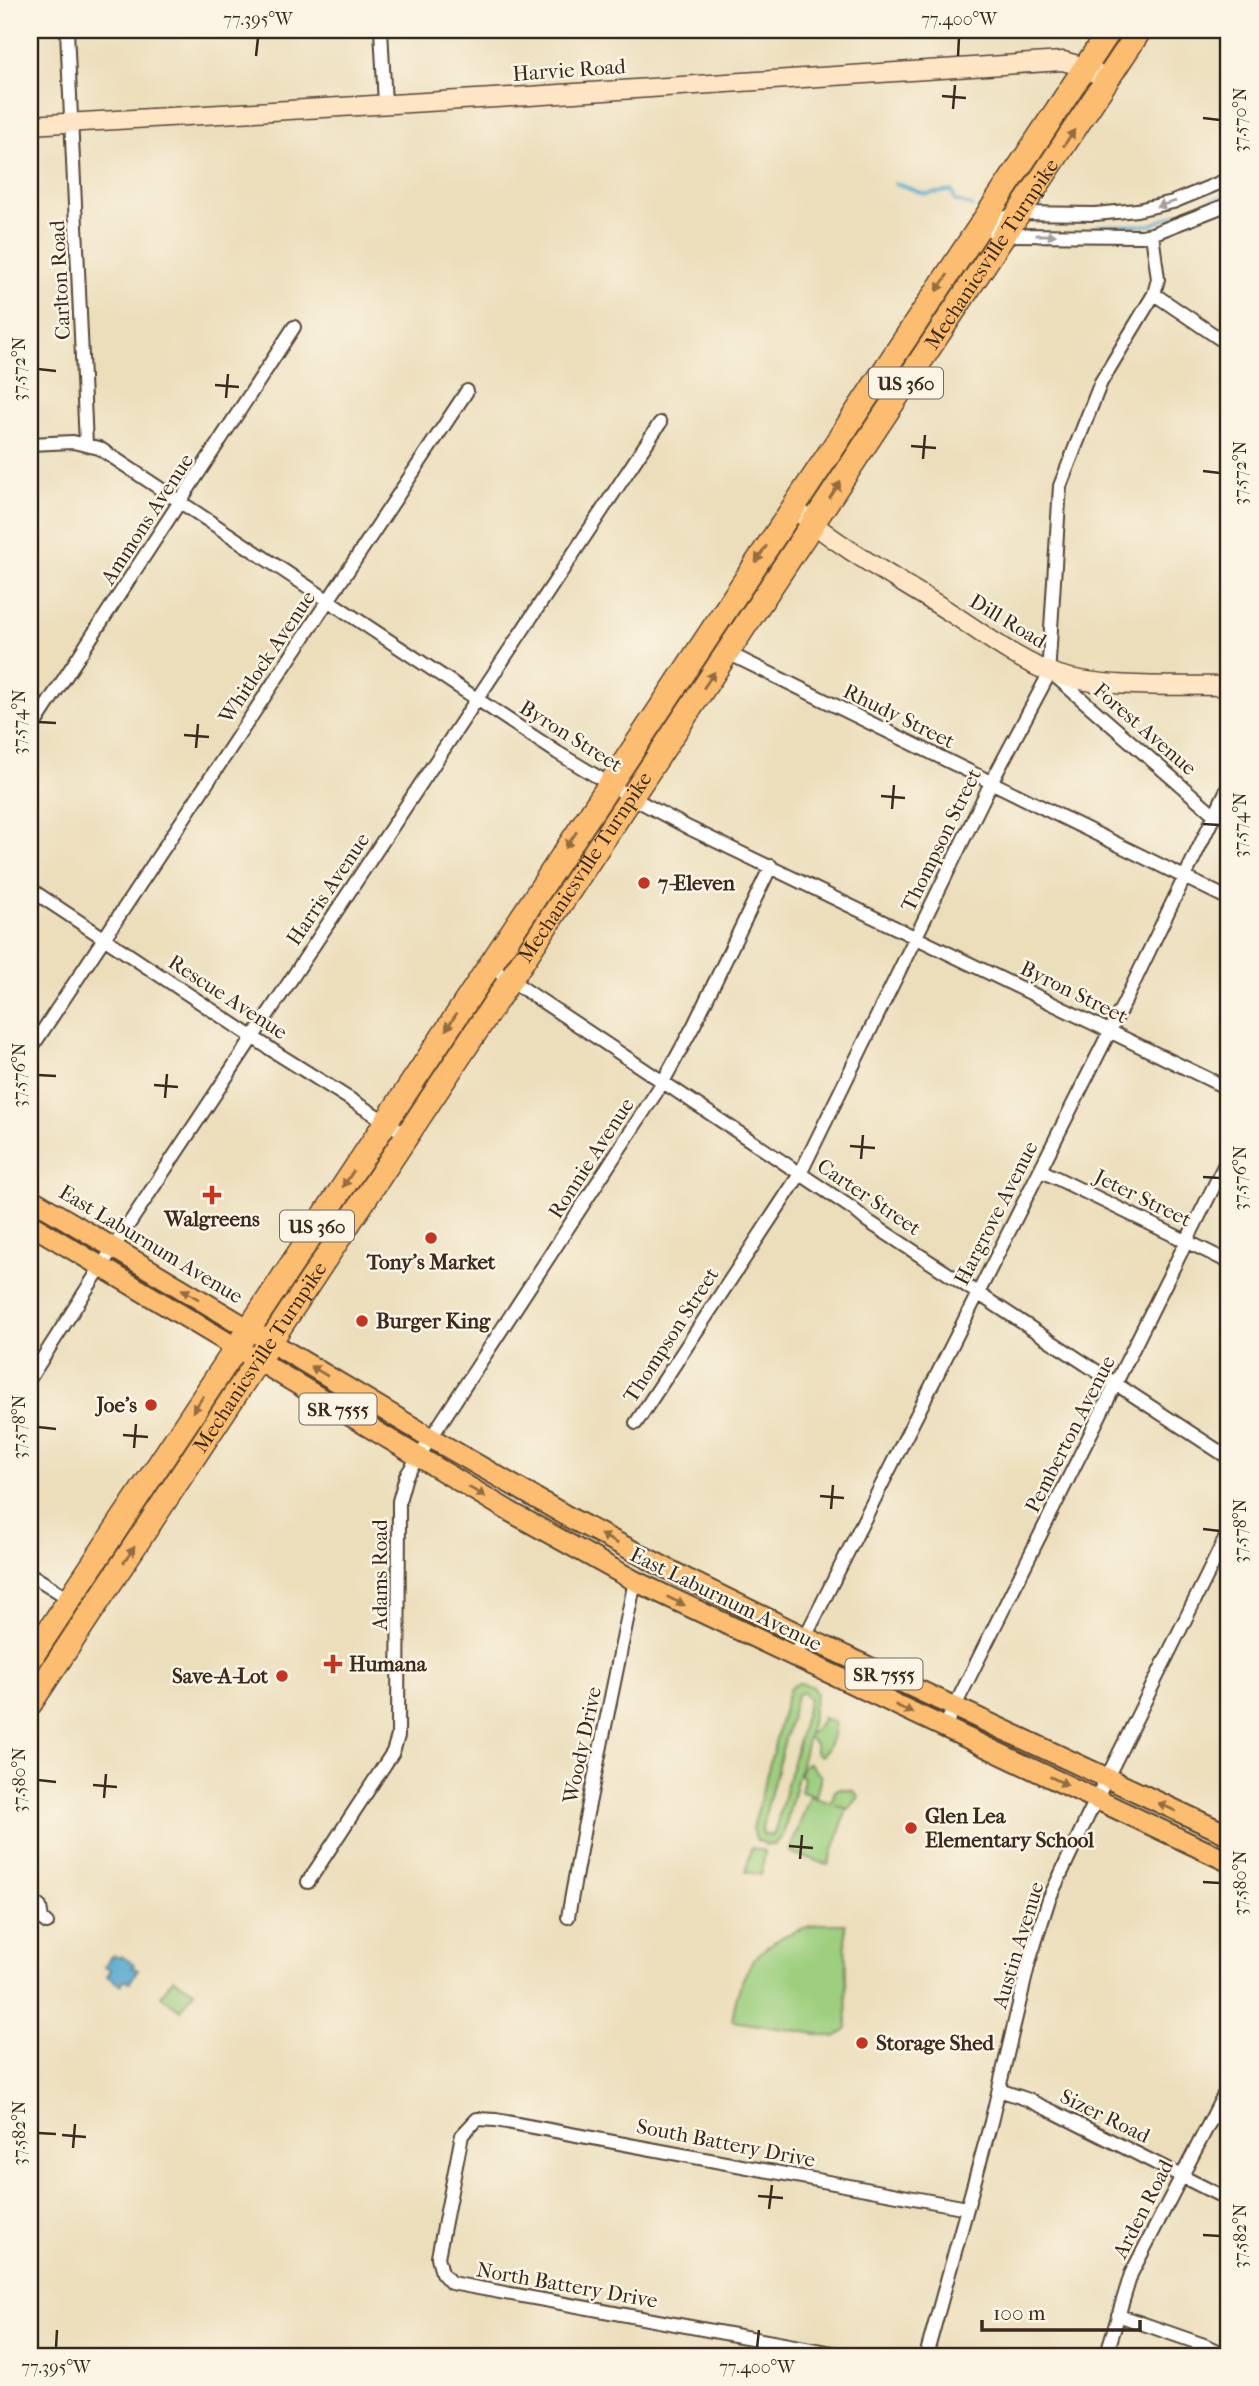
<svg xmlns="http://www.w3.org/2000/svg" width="1259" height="2386" viewBox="0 0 1259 2386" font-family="'IM FELL French Canon',serif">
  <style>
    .green { fill: #9dcf7f; stroke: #6c7c4e; stroke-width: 2; fill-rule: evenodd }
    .water { fill: #51a8ce; stroke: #466976; stroke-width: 2 }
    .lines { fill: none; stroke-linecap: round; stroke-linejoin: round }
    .stream { stroke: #51a8ce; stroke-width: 3.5 }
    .street-casing { stroke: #564536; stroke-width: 16 }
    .secondary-casing { stroke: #564536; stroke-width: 21 }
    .primary-casing { stroke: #564536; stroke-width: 23 }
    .highway-casing { stroke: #564536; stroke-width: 26 }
    .street { stroke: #fff; stroke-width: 12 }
    .secondary { stroke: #fee5c5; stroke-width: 18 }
    .primary { stroke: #fcbd6f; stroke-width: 19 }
    .highway { stroke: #fcbd6f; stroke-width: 23 }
    .oneway { fill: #926c42 }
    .oneway2 { fill: #a79f9a }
    .ticks { fill: none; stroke: #3b2a1e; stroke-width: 2.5 }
    .poi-dot { fill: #c8321e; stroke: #fcf5e5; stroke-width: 2.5 }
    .labels { text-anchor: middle; stroke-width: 5; stroke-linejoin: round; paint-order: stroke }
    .shield { fill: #fcf5e5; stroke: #75675a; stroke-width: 2 }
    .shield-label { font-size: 19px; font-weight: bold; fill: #3b2a1e }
    .street-label { font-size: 21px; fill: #3b2a1e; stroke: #fcf5e5 }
    .poi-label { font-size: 21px; font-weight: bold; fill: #3b2a1e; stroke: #fcf5e5; text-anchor: start }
    .neatline { fill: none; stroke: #3b2a1e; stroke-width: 2.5 }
    .ticks-label { font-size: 18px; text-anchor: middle; fill: #3b2a1e }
  </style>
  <rect width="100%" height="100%" fill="#fcf5e5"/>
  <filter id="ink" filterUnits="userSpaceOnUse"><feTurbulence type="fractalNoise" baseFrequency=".0143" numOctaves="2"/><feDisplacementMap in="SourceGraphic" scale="14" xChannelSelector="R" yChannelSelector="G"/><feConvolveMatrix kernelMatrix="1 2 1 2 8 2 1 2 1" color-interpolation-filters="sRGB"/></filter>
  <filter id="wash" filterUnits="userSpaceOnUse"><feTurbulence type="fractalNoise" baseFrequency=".00686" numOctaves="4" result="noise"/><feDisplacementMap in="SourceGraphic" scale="28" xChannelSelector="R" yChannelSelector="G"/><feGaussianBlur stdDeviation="1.57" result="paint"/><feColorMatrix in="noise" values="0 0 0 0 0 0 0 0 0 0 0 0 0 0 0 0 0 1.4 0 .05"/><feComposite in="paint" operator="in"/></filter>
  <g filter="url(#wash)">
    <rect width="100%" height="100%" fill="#ecdebb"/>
    <!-- green -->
    <path class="green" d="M799,1683L812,1686L816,1694L809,1734L815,1730L823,1718L834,1722C836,1733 829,1750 821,1756L815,1752V1744L808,1736L783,1836L774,1845H767L756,1839L753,1828L787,1696L790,1688ZM803,1692L809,1700L775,1831L772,1836L763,1834L762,1827L796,1697L798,1694Z
      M808,1763L821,1776L816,1796L801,1792L804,1778L800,1774L803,1766Z
      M840,1788L854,1791L859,1797L849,1809L836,1805L847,1809L828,1865L789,1852L810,1796L831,1803L835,1791Z
      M751,1848L765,1851L761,1875L746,1872Z
      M818,1924H845L847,2028L836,2037L732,2021C740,1964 762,1938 818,1924Z
      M173,1978L194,1991L181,2010L161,1996Z"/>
    <!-- water -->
    <path class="water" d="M114,1955L119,1958L121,1956L134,1964L132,1967L138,1970L130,1982L124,1979L120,1985L107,1976L111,1970L105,1967L110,1957Z"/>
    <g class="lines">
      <!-- stream -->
      <path class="stream" d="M895,183L925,194L952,191L955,201L972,206
        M1097,226L1150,225L1229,193"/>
    </g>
  </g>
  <g filter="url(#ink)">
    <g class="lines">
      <!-- street casing -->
      <g class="street-casing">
        <path id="street" d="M67,30L86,444
          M381,30L385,104
          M983,225L1019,213L1095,214L1137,210L1173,202L1229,179
          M979,226L1004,235L1142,236L1152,234L1229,204
          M1154,294L1229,345
          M30,444L73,442L99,448L558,753L631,797L689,828L1229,1089
          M724,651L1229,899
          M1055,676L1216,816
          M30,731L294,327
          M30,889L278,1054L407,1135
          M488,965L853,1209L866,1220L1229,1458
          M30,1050L467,391
          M1040,1170L1229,1262
          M30,1378L113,1248L660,423
          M636,1423L800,1174L991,783L1048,676L1060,486L1101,382L1154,294L1158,279L1152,234
          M30,1574L73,1601
          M795,1657L1126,999L1229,785
          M944,1728L1229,1156
          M308,1882L393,1752L398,1736L399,1501L406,1476L663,1082L694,1025L771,866
          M30,1900L40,1907L42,1919L47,1923
          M568,1917L584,1828L635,1581
          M999,2090L1026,2099L1054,2112L1229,2200
          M1118,2315L1204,2345L1227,2356
          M849,2356L451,2283L442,2273L438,2257L462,2135L477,2119L496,2120L967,2208
          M926,2356L991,2122L1029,1962L1049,1899L1088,1816L1229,1531
          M1106,2356L1131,2274L1229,2085"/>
      </g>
      <!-- secondary casing -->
      <g class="secondary-casing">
        <path id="secondary" d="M30,125L529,96L1063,61L1085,67L1107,80
          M793,507C839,548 896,578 948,611C981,632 1021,664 1059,675C1105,689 1180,685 1229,686"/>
      </g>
      <!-- primary casing -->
      <g class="primary-casing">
        <path id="primary" d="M30,1198L431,1438L572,1519L685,1578L805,1637L1229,1835
          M30,1224L509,1511L635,1581L1229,1862"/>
      </g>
      <!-- highway casing -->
      <g class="highway-casing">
        <g id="highway">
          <path d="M30,1659L1110,30"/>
          <path id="s1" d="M30,1704L1140,30"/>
        </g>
      </g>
      <!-- street -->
      <use href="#street" class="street"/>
      <!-- secondary -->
      <use href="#secondary" class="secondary"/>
      <!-- primary -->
      <use href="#primary" class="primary"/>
      <!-- highway -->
      <use href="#highway" class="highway"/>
    </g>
    <!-- one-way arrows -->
    <defs><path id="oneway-solid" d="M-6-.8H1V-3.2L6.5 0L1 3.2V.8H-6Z" transform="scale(1.75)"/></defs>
    <g class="oneway">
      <use href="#oneway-solid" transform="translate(1069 138) rotate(-56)"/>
      <use href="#oneway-solid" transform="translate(942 283) rotate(124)"/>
      <use href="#oneway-solid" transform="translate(835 490) rotate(-57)"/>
      <use href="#oneway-solid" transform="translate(761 554) rotate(124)"/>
      <use href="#oneway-solid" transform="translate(709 680) rotate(-56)"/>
      <use href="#oneway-solid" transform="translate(571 840) rotate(124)"/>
      <use href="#oneway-solid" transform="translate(451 1022) rotate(123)"/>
      <use href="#oneway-solid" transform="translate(348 1179) rotate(123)"/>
      <use href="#oneway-solid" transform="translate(190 1294) rotate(-149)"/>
      <use href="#oneway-solid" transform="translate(319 1371) rotate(-149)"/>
      <use href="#oneway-solid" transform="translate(198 1404) rotate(124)"/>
      <use href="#oneway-solid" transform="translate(477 1492) rotate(31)"/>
      <use href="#oneway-solid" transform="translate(609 1539) rotate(-152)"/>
      <use href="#oneway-solid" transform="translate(129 1555) rotate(-56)"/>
      <use href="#oneway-solid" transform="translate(676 1601) rotate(26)"/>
      <use href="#oneway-solid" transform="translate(904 1709) rotate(25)"/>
      <use href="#oneway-solid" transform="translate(1059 1781) rotate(26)"/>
      <use href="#oneway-solid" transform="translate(1167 1807) rotate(-155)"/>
    </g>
    <g class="oneway2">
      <use href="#oneway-solid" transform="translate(1166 204) rotate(164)"/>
      <use href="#oneway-solid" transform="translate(1046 235)"/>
    </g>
  </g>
  <!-- ticks -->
  <path class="ticks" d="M256,56L258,38M958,56L959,38M942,96L966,98M953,109L955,85M1203,118L1220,120M38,369L56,371M215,385L239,387M226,398L228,374M911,446L936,448M923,459L925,435M1203,471L1220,473M38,722L56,723M184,735L209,737M196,748L198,724M881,796L905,798M892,809L894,785M1203,824L1220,825M38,1075L56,1076M154,1085L178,1087M165,1098L167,1074M850,1146L875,1148M861,1159L863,1135M1203,1177L1220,1178M38,1427L56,1429M123,1435L148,1437M134,1448L136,1424M820,1496L844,1498M831,1509L833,1485M1203,1529L1220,1531M38,1780L56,1782M93,1785L117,1787M104,1798L106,1774M789,1846L813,1848M800,1859L802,1835M1203,1882L1220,1883M38,2133L56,2134M62,2135L86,2137M73,2148L75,2124M758,2196L783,2198M769,2209L772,2185M1203,2235L1220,2236M56,2348L57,2330M757,2348L759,2330"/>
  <!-- markers -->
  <g class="poi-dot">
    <circle cx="644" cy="883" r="7"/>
    <path d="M208.5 1184.5h7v7h7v7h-7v7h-7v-7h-7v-7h7z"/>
    <circle cx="431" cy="1238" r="7"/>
    <circle cx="362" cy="1321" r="7"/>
    <circle cx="151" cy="1405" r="7"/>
    <path d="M329.5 1653.5h7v7h7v7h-7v7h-7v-7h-7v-7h7z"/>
    <circle cx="282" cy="1676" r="7"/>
    <circle cx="911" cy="1828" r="7"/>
    <circle cx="862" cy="2043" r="7"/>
  </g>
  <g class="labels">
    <!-- shield labels -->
    <g class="shield">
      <rect x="869" y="367.5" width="74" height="31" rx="5"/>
      <rect x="280" y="1210.5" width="74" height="31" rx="5"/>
      <rect x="299.5" y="1393.5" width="77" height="31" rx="5"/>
      <rect x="845.5" y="1658.5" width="77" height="31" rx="5"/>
    </g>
    <g class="shield-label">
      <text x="906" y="390">US 360</text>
      <text x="317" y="1233">US 360</text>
      <text x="338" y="1416">SR 7555</text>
      <text x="884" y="1681">SR 7555</text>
    </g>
    <!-- street labels -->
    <g class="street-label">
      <text transform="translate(569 70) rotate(-4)" y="7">Harvie Road</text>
      <text dy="7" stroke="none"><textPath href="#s1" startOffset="1740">Mechanicsville Turnpike</textPath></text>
      <text transform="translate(60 280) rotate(-93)" y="7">Carlton Road</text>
      <text transform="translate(147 519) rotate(-57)" y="7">Ammons Avenue</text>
      <text transform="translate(1008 621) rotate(31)" y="7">Dill Road</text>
      <text transform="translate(267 657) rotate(-56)" y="7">Whitlock Avenue</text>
      <text transform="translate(899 716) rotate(26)" y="7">Rhudy Street</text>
      <text transform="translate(1145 729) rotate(41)" y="7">Forest Avenue</text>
      <text transform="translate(571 736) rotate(32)" y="7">Byron Street</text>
      <text transform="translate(941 840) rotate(-64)" y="7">Thompson Street</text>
      <text dy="7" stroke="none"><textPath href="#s1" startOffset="1004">Mechanicsville Turnpike</textPath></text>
      <text transform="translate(328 889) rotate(-56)" y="7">Harris Avenue</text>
      <text transform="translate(1074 992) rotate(26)" y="7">Byron Street</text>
      <text transform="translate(228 997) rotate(33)" y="7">Rescue Avenue</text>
      <text transform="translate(591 1158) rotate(-57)" y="7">Ronnie Avenue</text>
      <text transform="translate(869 1197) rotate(34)" y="7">Carter Street</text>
      <text transform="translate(1143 1198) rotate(26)" y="7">Jeter Street</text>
      <text transform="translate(996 1213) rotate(-63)" y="7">Hargrove Avenue</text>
      <text transform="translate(151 1244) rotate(31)" y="7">East Laburnum Avenue</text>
      <text transform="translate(671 1335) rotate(-57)" y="7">Thompson Street</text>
      <text dy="7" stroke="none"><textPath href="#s1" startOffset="416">Mechanicsville Turnpike</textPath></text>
      <text transform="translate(1070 1434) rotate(-63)" y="7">Pemberton Avenue</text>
      <text transform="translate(380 1575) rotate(-90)" y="7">Adams Road</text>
      <text transform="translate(726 1599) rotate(26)" y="7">East Laburnum Avenue</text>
      <text transform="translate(582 1745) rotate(-78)" y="7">Woody Drive</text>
      <text transform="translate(1018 1945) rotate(-73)" y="7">Austin Avenue</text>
      <text transform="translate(1105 2116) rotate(26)" y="7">Sizer Road</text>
      <text transform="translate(726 2143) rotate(11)" y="7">South Battery Drive</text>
      <text transform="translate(1143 2209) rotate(-63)" y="7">Arden Road</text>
      <text transform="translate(567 2285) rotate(10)" y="7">North Battery Drive</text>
    </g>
    <!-- poi labels -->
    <g class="poi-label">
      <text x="658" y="890">7-Eleven</text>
      <text x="212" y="1226" text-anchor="middle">Walgreens</text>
      <text x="431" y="1269" text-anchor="middle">Tony's Market</text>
      <text x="376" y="1328">Burger King</text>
      <text x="137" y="1412" text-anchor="end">Joe's</text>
      <text x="349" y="1671">Humana</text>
      <text x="268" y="1683" text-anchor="end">Save-A-Lot</text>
      <text x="925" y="1823">Glen Lea<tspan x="925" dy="24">Elementary School</tspan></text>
      <text x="876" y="2050">Storage Shed</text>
    </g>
  </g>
  <!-- margin -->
  <rect width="1259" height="2386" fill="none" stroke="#fcf5e5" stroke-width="77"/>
  <!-- scale -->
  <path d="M982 2320v10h158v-10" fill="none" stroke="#3b2a1e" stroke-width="3.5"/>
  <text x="993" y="2320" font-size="21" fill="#3b2a1e" stroke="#fcf5e5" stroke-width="5" paint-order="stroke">100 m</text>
  <rect x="38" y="38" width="1182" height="2310" class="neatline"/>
  <g class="ticks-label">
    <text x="258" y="25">77.395°W</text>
    <text x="959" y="25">77.400°W</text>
    <text transform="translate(1240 120) rotate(-90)" y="6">37.570°N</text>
    <text transform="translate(19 369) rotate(-90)" y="6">37.572°N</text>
    <text transform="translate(1240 473) rotate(-90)" y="6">37.572°N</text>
    <text transform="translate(19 722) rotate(-90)" y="6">37.574°N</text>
    <text transform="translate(1240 825) rotate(-90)" y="6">37.574°N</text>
    <text transform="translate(19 1075) rotate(-90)" y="6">37.576°N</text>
    <text transform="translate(1240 1178) rotate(-90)" y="6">37.576°N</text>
    <text transform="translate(19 1427) rotate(-90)" y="6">37.578°N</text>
    <text transform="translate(1240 1531) rotate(-90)" y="6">37.578°N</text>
    <text transform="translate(19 1780) rotate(-90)" y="6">37.580°N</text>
    <text transform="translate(1240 1883) rotate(-90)" y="6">37.580°N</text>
    <text transform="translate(19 2133) rotate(-90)" y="6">37.582°N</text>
    <text transform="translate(1240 2236) rotate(-90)" y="6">37.582°N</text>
    <text x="56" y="2373">77.395°W</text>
    <text x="757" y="2373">77.400°W</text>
  </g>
</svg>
